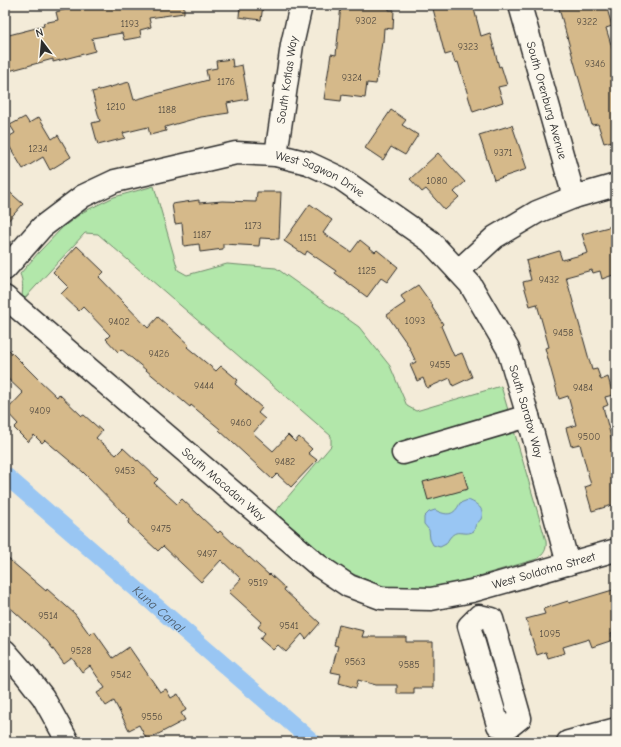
<svg xmlns="http://www.w3.org/2000/svg" width="621" height="747" viewBox="0 0 621 747" font-family="'Comic Neue',sans-serif">
  <style>
    .park { fill: #b2e7aa; stroke: #6e896a }
    .water { fill: #99c6f3; stroke: #6d88a3 }
    .lines { fill: none; stroke-linecap: round; stroke-linejoin: round }
    .canal { stroke: #99c6f3; stroke-width: 17 }
    .building { fill: #d5b98a; stroke: #2b2b2b }
    .minor-casing { stroke: #2b2b2b; stroke-width: 25 }
    .minor { stroke: #fbf7ec; stroke-width: 22 }
    .labels { text-anchor: middle; stroke-width: 3.5; stroke-linejoin: round; paint-order: stroke }
    .number-label { font-size: 10px; fill: #564e43 }
    .street-label { font-size: 12px; fill: #2b2b2b; stroke: #fbf7ec }
    .water-label { font-size: 13px; font-style: italic; fill: #4c5a67; stroke: #fbf7ec }
  </style>
  <rect width="100%" height="100%" fill="#f3ebd8"/>
  <filter id="ink" filterUnits="userSpaceOnUse"><feTurbulence type="fractalNoise" baseFrequency=".025" numOctaves="2"/><feDisplacementMap in="SourceGraphic" scale="8" xChannelSelector="R" yChannelSelector="G"/><feConvolveMatrix kernelMatrix="1 2 1 2 8 2 1 2 1" color-interpolation-filters="sRGB"/></filter>
  <g filter="url(#ink)">
    <!-- park -->
    <path class="park" d="M154,186L178,270L187,275L227,264L276,268L359,327L390,366L407,406L416,411L501,386L546,541C547,550 544,554 537,559L448,585L427,588L403,589L379,585L339,568L275,512L331,446V436L98,234L85,233L25,298L22,296C23,288 23,281 20,274L39,252L63,227L83,212L114,197Z"/>
    <!-- water -->
    <path class="water" d="M468,500C476,503 486,509 481,519C480,521 478,522 476,524C475,526 475,528 474,531C462,538 456,524 446,544L440,547L433,545L430,539L429,530L424,524V517L429,512L435,510C447,516 454,516 460,503Z"/>
    <g class="lines">
      <!-- canal -->
      <path class="canal" id="s1" d="M5,475L313,742"/>
    </g>
    <!-- building -->
    <path class="building" d="M82,5H184V13L149,18L151,27L140,30L141,37L124,40L122,33L92,38L95,51L53,62V59L5,72V36L44,26L43,23L58,20L56,12Z
      M240,5H263L261,20L239,17Z
      M341,5H389V10H394L393,29L384,28L383,42H382L376,84L367,83L365,98L342,95L341,101L324,99L331,54L336,55Z
      M432,5H473L481,36L490,33L499,67L501,66L507,85L498,87L503,102L473,112L458,62L455,63L452,53L445,55Z
      M558,5H606L612,26L606,28L616,61V140L604,143L598,124L592,125Z
      M232,59L233,67L242,65L248,99L227,103L229,113L201,117L165,127L166,131L150,135L148,127L123,133L125,138L98,145L92,123L100,121L92,92L129,82L134,100L208,80L206,70L217,68L216,61Z
      M391,110L406,120L402,125L418,135L405,155L391,147L383,160L365,148Z
      M25,117L29,123L39,117L52,139L58,135L71,157L50,170L43,157L23,169L5,139L15,133L10,125Z
      M512,125L527,169L494,180L479,135Z
      M438,153L465,182L454,192L459,197L445,210L426,189L422,192L410,179Z
      M5,188L23,204L5,224Z
      M257,192H281L279,239L260,238L259,246L223,244V249L200,252L199,244L184,246L182,223L175,224L172,204L199,200V203L222,201L256,202Z
      M310,204L332,220L323,233L351,252L360,240L375,252L377,250L398,267L387,282L381,278L367,297L335,273L336,271L307,251L305,255L284,241Z
      M616,225V274L602,279L600,271L593,273L592,270L566,277L592,370L597,369L601,380L608,377L613,395L605,397L608,405L603,407L616,456V504L592,511L585,487L591,485L580,444L571,446L566,428L576,425L568,396L559,399L545,348L549,347L537,304L530,306L523,282L531,280L526,261L559,251L562,260L588,253L582,234Z
      M77,246L104,272L99,277L148,328L158,317L189,345L187,347L216,371L221,366L238,380L235,384L262,408L258,413L265,419L253,433L273,451L288,435L295,442L299,437L312,449L308,453L317,460L291,487L277,474L272,479L219,430L220,429L191,405L190,407L121,349L118,352L106,339L110,335L83,307L79,311L61,294L68,287L53,272Z
      M418,285L433,306L432,307L443,324L441,326L454,356L462,353L472,377L453,386L450,378L427,388L423,378L417,381L410,365L416,362L408,345L387,315L405,303L401,296Z
      M5,346L37,378L57,397L59,394L82,416L84,415L102,431L96,438L116,455L123,448L137,461L138,460L158,479L154,483L177,504L182,499L218,533L220,531L249,558V557L269,575L270,574L285,588L284,590L320,623L306,639L302,634L286,652L278,645L273,650L260,639L265,633L258,627L262,622L229,592L241,579L221,560L201,582L163,546L158,551L128,523L130,520L83,472L45,440L42,443L34,435L28,442L14,428L18,424L6,411L23,393L5,376Z
      M463,471L468,489L428,500L423,482Z
      M5,556L46,591L47,589L75,614L90,635L94,631L113,658L129,647L160,692L166,689L171,698L178,694L186,710L181,713L185,720L147,740L139,725L129,730L114,701L106,706L97,693L105,688L90,666L82,672L72,658L64,664L47,641L5,603Z
      M616,589V632L611,634L613,640L592,647L589,639L563,647L565,653L548,658L546,652L537,655L526,619L545,614L543,609L568,601L569,603Z
      M339,625L364,631L362,637H406V642H433V688H414V694H397V685H376L358,680L356,688L339,683L341,674L331,672L338,646L334,645Z"/>
    <g class="lines">
      <!-- minor casing -->
      <g class="minor-casing">
        <g id="minor">
          <path id="s2" d="M520,5L574,197"/>
          <path id="s3" d="M276,155L292,45L301,5"/>
          <path id="s4" d="M5,269L42,227L83,196L115,181L236,153L276,155L308,163L340,178L430,241L458,271L495,237L537,212L574,197L616,185"/>
          <path id="s5" d="M458,271L470,284L508,349L528,416L568,564"/>
          <path id="s6" d="M5,297L319,566L349,586L381,598L431,599L472,591L616,550"/>
          <path d="M403,453L528,416"/>
          <path d="M479,616L492,619L520,718L510,726L498,725L469,626Z"/>
          <path d="M5,651L25,674L43,697L68,742"/>
          <path d="M568,742L616,729"/>
        </g>
      </g>
      <!-- minor -->
      <use href="#minor" class="minor"/>
    </g>
  </g>
  <g class="labels">
    <!-- number labels -->
    <g class="number-label">
      <text x="366" y="24">9302</text>
      <text x="587" y="25">9322</text>
      <text x="130" y="27">1193</text>
      <text x="468" y="50">9323</text>
      <text x="595" y="67">9346</text>
      <text x="352" y="81">9324</text>
      <text x="226" y="85">1176</text>
      <text x="116" y="110">1210</text>
      <text x="167" y="113">1188</text>
      <text x="38" y="152">1234</text>
      <text x="503" y="156">9371</text>
      <text x="437" y="184">1080</text>
      <text x="253" y="229">1173</text>
      <text x="202" y="238">1187</text>
      <text x="308" y="241">1151</text>
      <text x="367" y="274">1125</text>
      <text x="549" y="283">9432</text>
      <text x="415" y="324">1093</text>
      <text x="119" y="325">9402</text>
      <text x="563" y="336">9458</text>
      <text x="159" y="357">9426</text>
      <text x="440" y="368">9455</text>
      <text x="204" y="389">9444</text>
      <text x="583" y="391">9484</text>
      <text x="40" y="414">9409</text>
      <text x="241" y="426">9460</text>
      <text x="589" y="440">9500</text>
      <text x="285" y="465">9482</text>
      <text x="125" y="474">9453</text>
      <text x="161" y="532">9475</text>
      <text x="207" y="557">9497</text>
      <text x="258" y="586">9519</text>
      <text x="48" y="619">9514</text>
      <text x="289" y="629">9541</text>
      <text x="550" y="637">1095</text>
      <text x="81" y="654">9528</text>
      <text x="355" y="665">9563</text>
      <text x="409" y="668">9585</text>
      <text x="121" y="678">9542</text>
      <text x="152" y="720">9556</text>
    </g>
    <!-- street labels -->
    <g class="street-label">
      <text dy="4" stroke="none"><textPath href="#s3" startOffset="76">South Kotlas Way</textPath></text>
      <text dy="4" stroke="none"><textPath href="#s2" startOffset="99">South Orenburg Avenue</textPath></text>
      <text dy="4" stroke="none"><textPath href="#s4" startOffset="355">West Sagwon Drive</textPath></text>
      <text dy="4" stroke="none"><textPath href="#s5" startOffset="158">South Saratov Way</textPath></text>
      <text dy="4" stroke="none"><textPath href="#s6" startOffset="288">South Macadan Way</textPath></text>
      <text dy="4" stroke="none"><textPath href="#s6" startOffset="650">West Soldotna Street</textPath></text>
    </g>
    <!-- water labels -->
    <g class="water-label">
      <text dy="5" stroke="none"><textPath href="#s1" startOffset="204">Kuna Canal</textPath></text>
    </g>
  </g>
  <!-- margin -->
  <rect width="621" height="747" fill="none" stroke="#fbf7ec" stroke-width="20"/>
  <rect x="10" y="10" width="601" height="727" fill="none" stroke="#2b2b2b" stroke-width="1.5" filter="url(#ink)"/>
  <!-- north arrow -->
  <g transform="translate(42 42) rotate(344)" stroke="#fbf7ec" stroke-width="3" paint-order="stroke">
  <path d="M0-3L7 15L0 10L-7 15Z" fill="#2b2b2b"/>
  <text y="-6" font-size="11" font-weight="bold" text-anchor="middle" fill="#2b2b2b">N</text>
  </g>
</svg>
